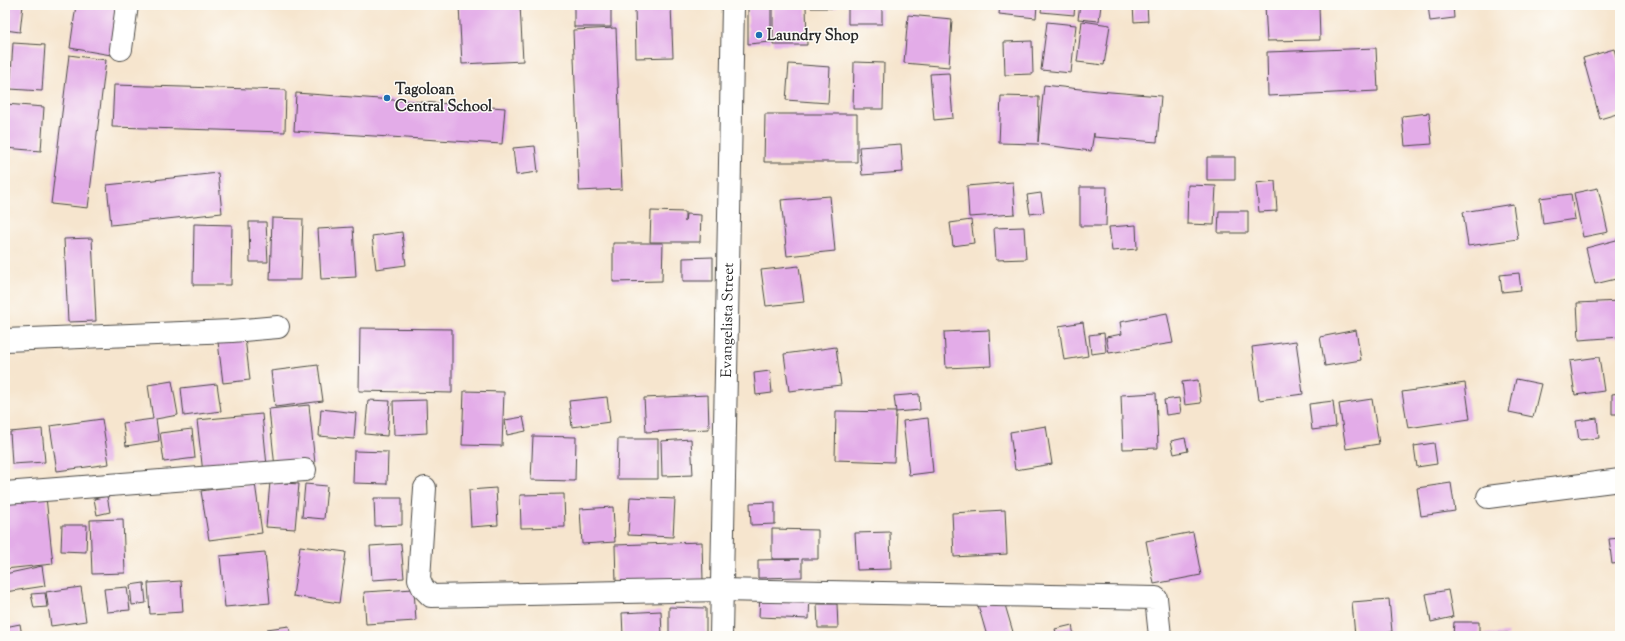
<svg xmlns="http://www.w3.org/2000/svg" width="1625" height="641" viewBox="0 0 1625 641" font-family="'Sorts Mill Goudy',serif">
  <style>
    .building { fill: #e3ace8 }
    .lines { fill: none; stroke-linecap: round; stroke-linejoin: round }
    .minor-casing { stroke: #494743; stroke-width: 24 }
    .minor { stroke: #fff; stroke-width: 22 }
    .poi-dot { fill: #1f6fb2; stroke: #fdfcf7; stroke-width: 1.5 }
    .labels { text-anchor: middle; stroke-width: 3; stroke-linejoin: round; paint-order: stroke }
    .poi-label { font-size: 15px; font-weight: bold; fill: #2b2b2b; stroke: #fdfcf7; text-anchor: start }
    .street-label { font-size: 15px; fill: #2b2b2b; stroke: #fdfcf7 }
  </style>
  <rect width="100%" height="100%" fill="#fdfcf7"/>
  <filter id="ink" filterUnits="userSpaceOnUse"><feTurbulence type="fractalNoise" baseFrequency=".025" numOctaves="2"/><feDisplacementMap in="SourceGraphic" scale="8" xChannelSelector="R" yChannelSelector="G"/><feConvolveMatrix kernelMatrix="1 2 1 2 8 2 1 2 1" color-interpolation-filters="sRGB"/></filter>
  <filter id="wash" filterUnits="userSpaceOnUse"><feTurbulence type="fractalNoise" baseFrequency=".012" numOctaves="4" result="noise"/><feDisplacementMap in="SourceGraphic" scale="16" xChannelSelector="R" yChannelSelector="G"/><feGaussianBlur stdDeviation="0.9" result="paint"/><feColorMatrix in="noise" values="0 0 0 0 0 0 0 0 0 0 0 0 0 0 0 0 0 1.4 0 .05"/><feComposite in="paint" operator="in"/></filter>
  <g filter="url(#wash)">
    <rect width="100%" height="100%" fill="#f6e5ce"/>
    <g id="blocks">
      <!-- building -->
      <path class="building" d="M5,5H23L20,32L5,30Z
        M76,5H119L111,55L70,48Z
        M459,5H520L523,61L462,64Z
        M574,5H611V27H574Z
        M635,5H671L673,57L636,58Z
        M773,5H806L807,45H773Z
        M811,5H837V8H811Z
        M848,5H882V24H848Z
        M1000,5H1037L1036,18L999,14Z
        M1042,5H1075L1074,15L1041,12Z
        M1080,5H1101L1099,21L1078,19Z
        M1133,5H1147L1148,21L1134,22Z
        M1265,5H1319L1320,40L1267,41Z
        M1428,5H1453L1454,18L1430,21Z
        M748,8H771V42L748,44Z
        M908,15L952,19L949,67L904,63Z
        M1082,21L1110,25L1104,65L1077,62Z
        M1047,22L1076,25L1071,73L1041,70Z
        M616,28L622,189L579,191L573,30Z
        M1032,41L1033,74L1005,75L1004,42Z
        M13,43L45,45L42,91L10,89Z
        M1376,48L1378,91L1268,96L1267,52Z
        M1614,49L1620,70V113L1600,119L1583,58Z
        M69,55L106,60L88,208L51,204Z
        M854,62L884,63L883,109H853Z
        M789,64L830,67L828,103L786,100Z
        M949,73L953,118L934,120L930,74Z
        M114,85L286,90L285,132L112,127Z
        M1044,85L1098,91L1161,96L1157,142L1094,137V133L1091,151L1037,144L999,143L1001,96L1039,97L1038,142Z
        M296,93L505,108L502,144L294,131Z
        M5,104L44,107L41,151L5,148Z
        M1429,113L1432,144L1405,146L1402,116Z
        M765,114H857V162H764Z
        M901,144L903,172L862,175L859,147Z
        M535,146L538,172L516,175L513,148Z
        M1207,157H1235V180H1207Z
        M218,173L222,213L111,225L107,185Z
        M1275,181L1277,211L1259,212L1256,183Z
        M1013,182L1015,214L969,217L967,186Z
        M1188,185L1216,186L1214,225L1187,224Z
        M1080,187H1107L1106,226H1080Z
        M1598,188L1608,232L1583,237L1574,193Z
        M1041,193L1044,212L1030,214L1027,195Z
        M1571,194L1575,219L1543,224L1540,198Z
        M830,196L835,251L787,256L781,200Z
        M1513,204L1518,239L1468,246L1463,212Z
        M651,211L685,212V222L686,214L701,215L700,242H650Z
        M1219,211H1248V233H1218Z
        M272,218L303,219L301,280H270Z
        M971,220L974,243L953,246L950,223Z
        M249,222H266L268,262H250Z
        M194,224L232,225L231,285H193Z
        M1136,225L1137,249L1112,251L1109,227Z
        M353,227L356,277L321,279L318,229Z
        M1024,227L1026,259L996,260L994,228Z
        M402,232L406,265L376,269L372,236Z
        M92,238L96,321L68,322L64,239Z
        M1620,239V278L1595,284L1586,248Z
        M613,243H663L662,281L613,282Z
        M713,257V281H683V258Z
        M799,266L804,302L766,306L761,270Z
        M1519,273L1521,290L1502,292L1500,275Z
        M1620,301V337L1579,340L1577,303Z
        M1167,313L1173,343L1109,353L1106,337L1122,334L1120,322Z
        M1083,322L1088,356L1064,360L1059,326Z
        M360,328L452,329V393L359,391Z
        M989,330L991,366L946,368L944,332Z
        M1356,330L1361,360L1325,366L1320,337Z
        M1104,333L1106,352L1091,354L1089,335Z
        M245,338L250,380L223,383L218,342Z
        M1296,341L1303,394L1259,400L1252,347Z
        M836,347L841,385L789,391L784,354Z
        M1599,357L1604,391L1575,395L1570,361Z
        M318,365L323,401L275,407L271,371Z
        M770,371L772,393L756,395L754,373Z
        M1516,379L1541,384L1533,417L1509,412Z
        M1198,380L1201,403L1185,405L1182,382Z
        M172,381L178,415L156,419L159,441L126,446L123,423L153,419L148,385Z
        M1465,383L1470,419L1408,428L1402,392Z
        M217,384L221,411L184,416L181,388Z
        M464,391L504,392L502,446L462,445Z
        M1156,393L1158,448L1123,449L1121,395Z
        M1620,393V414H1612V394Z
        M919,394L920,410L896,412L894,396Z
        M708,395L709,429L646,432L644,398Z
        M607,397L610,422L572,427L569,401Z
        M1179,398L1181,413L1166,415L1164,400Z
        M1372,399L1379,444L1346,449L1339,404Z
        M368,400L390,401L387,436L365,434Z
        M426,400L427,433L394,435L393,401Z
        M1333,401L1336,427L1312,430L1309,404Z
        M309,405L315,464L275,468L269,409Z
        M321,409L356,413L354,439L319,436Z
        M836,411L896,412L894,462L835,460Z
        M262,414L267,466L203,473L197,420Z
        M523,417L526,431L507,435L505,420Z
        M928,418L933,472L909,475L903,421Z
        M1597,418L1599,438L1579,440L1576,421Z
        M102,419L109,464L57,471L50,426Z
        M1046,426L1052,464L1015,470L1010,432Z
        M42,429L45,462L12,464L10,432Z
        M192,429L195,458L164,462L160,433Z
        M533,436L576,437L575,481L531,480Z
        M1185,438L1188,451L1174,454L1171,441Z
        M618,439H658V479H617Z
        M691,439L693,475L662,476L661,441Z
        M1434,443L1437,464L1417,467L1414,446Z
        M354,451L388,452L387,484L353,483Z
        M270,482L299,484L295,529L266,527Z
        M255,483L262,533L209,540L201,491Z
        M1451,483L1455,511L1421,516L1417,488Z
        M305,484L327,486L324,519L302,517Z
        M496,488L498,525L471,527L469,490Z
        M564,494L565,527L521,528L520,495Z
        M107,496L110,512L97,515L94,499Z
        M46,497L53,564L5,569V502Z
        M630,497L675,499L673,537L628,535Z
        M374,498H402V525L375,526Z
        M775,502V524L751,525L750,503Z
        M613,507L615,542L582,544L580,509Z
        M1005,510L1007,554L954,557L952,513Z
        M123,519L125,573L92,574L90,520Z
        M62,525H87L86,552L61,551Z
        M772,529L818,530V559H802V577L758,578V560L799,559H772Z
        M890,532L891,569L857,570L855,533Z
        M1193,532L1201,575L1154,584L1146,541Z
        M1620,538V563L1612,564L1609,539Z
        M702,542L703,580L616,582L615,545Z
        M401,544L404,578L372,580L370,546Z
        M300,546L346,552L339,603L293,596Z
        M265,552L270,603L225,607L220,556Z
        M42,566L45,586L5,592V574Z
        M181,581L183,612L150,614L148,583Z
        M144,583L146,603L132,605L130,585Z
        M81,587L86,621L51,626L46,592Z
        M127,587L130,610L107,612L104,589Z
        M414,589L416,621L366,624L364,592Z
        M1448,590L1453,617L1431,622L1426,594Z
        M760,591L810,593L809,619L759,617Z
        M45,593L47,607L34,608L31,594Z
        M1003,598L1013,632L1001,636H987L978,605Z
        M1389,599L1392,632L1355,636L1352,602Z
        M817,604H837L838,628H818Z
        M669,607L706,608V636H669Z
        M661,611L662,636H623L622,613Z
        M1454,622H1479V636H1453Z
        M20,624L22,636H5V627Z
        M1072,625L1074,636H1057L1055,629Z
        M289,626L291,636H268L267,629Z
        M1508,633V636H1481V634Z"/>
    </g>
  </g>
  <g filter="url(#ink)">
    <use href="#blocks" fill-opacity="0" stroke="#494743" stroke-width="1"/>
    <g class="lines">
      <!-- minor casing -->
      <g class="minor-casing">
        <g id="minor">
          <path d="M121,49L127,5"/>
          <path d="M5,340L232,331L278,327"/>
          <path d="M425,488L419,579L423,588L431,596L721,590L1156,598L1160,636"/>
          <path d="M5,493L305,470"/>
          <path d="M1488,497L1620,480"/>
          <path id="s1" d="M721,636L733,5"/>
        </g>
      </g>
      <!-- minor -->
      <use href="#minor" class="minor"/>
    </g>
  </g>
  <!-- markers -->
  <g class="poi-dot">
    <circle cx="759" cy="35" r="4"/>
    <circle cx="387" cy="98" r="4"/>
  </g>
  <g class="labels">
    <!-- poi labels -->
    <g class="poi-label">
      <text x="767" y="40">Laundry Shop</text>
      <text x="395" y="94">Tagoloan<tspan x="395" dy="17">Central School</tspan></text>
    </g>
    <!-- street labels -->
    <g class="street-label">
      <text dy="5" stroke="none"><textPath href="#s1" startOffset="316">Evangelista Street</textPath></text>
    </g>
  </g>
  <!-- margin -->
  <rect width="1625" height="641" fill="none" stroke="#fdfcf7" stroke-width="20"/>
</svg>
